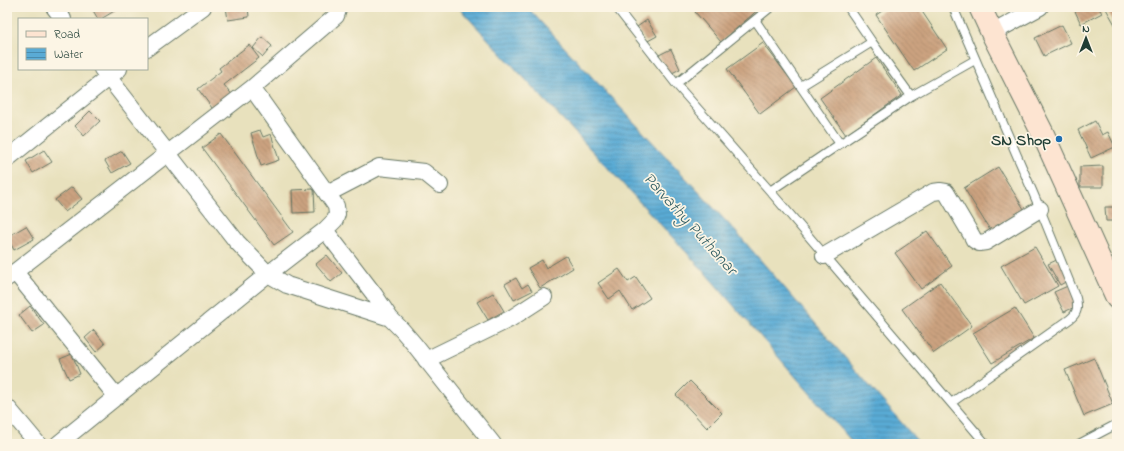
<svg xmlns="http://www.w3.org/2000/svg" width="1124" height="451" viewBox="0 0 1124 451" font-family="'Indie Flower',sans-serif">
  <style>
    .water { fill: url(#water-rules); stroke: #3c7484 }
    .building { fill: url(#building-back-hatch) }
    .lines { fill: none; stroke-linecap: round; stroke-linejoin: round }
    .lane-casing { stroke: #657664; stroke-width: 10 }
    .street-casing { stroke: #657664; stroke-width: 18 }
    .secondary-casing { stroke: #657664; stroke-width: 24 }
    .lane { stroke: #fff; stroke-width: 8 }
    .street { stroke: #fff; stroke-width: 16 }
    .secondary { stroke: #fde4d1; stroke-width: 22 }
    .poi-dot { fill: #1f6fb2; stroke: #fcf5e5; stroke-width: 1.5 }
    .labels { text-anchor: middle; stroke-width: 3.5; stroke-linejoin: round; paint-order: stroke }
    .poi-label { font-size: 16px; font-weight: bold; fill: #1f3d34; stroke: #fcf5e5; text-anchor: end }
    .water-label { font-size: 17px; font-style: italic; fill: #315e64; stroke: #fcf5e5 }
  </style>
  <defs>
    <pattern id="water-rules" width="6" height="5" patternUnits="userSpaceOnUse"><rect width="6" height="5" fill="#5aabd5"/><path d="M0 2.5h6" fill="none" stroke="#4a8cae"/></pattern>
    <pattern id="building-back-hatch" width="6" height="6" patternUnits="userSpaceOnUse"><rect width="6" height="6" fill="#cca380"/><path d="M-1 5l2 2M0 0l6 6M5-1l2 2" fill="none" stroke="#a5866a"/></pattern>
  </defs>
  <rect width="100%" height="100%" fill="#fcf5e5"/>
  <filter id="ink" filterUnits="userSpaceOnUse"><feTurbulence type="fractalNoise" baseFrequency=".025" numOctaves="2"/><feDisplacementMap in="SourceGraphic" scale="8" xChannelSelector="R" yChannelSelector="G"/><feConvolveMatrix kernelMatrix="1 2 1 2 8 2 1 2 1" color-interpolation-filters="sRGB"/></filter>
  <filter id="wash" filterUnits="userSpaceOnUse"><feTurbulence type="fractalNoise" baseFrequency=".012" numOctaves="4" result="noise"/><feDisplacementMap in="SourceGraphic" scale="16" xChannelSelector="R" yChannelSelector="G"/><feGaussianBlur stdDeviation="0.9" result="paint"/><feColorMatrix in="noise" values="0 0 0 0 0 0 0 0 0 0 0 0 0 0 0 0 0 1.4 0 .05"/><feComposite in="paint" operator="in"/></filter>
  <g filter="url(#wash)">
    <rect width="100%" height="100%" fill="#e8e1bd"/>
    <!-- water -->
    <path class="water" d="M458,7H527L737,233L920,444H854L700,267Z"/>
    <g id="blocks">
      <!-- building -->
      <path class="building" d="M91,7H114L116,10L101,19H98Z
        M226,7H248L249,17L228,20Z
        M701,7H761L721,42L695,12Z
        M888,7H919L947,49L914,71L876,15Z
        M1077,7H1098L1102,13L1081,24L1074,9Z
        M1105,7H1117V28Z
        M647,20L657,36L646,42L637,27Z
        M1062,25L1071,43L1044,56L1035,38Z
        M262,37L272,46L263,57L253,48Z
        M763,43L796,87L760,114L727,69Z
        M249,45L259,58L224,85L234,97L215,112L198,89L221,71L219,68Z
        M671,49L680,69L668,75L659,55Z
        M876,58L902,95L846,135L820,98Z
        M90,111L100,121L84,136L75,126Z
        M1095,121L1102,135L1108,132L1115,147L1091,158L1078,130Z
        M260,130L263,137L271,134L279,160L261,166L251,133Z
        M221,134L293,232L274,245L202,148Z
        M44,150L52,162L33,173L26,161Z
        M122,151L130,163L112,173L105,161Z
        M1103,166V187H1080V167Z
        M998,167L1024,209L990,230L964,188Z
        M72,187L82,199L65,212L55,200Z
        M314,189L315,212L293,213L292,190Z
        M1105,207H1117V221H1106Z
        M26,226L34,239L14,250L7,237Z
        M927,231L952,266L921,289L895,253Z
        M1035,247L1058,286L1024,305L1001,266Z
        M327,255L342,273L331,282L316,264Z
        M566,256L573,268L540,288L528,268L542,260L546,268Z
        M1059,259L1071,279L1060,285L1048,264Z
        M619,269L628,282L636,277L650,298L632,310L620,291L609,299L598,283Z
        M516,278L522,288L528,284L532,291L514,300L505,284Z
        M940,282L972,326L934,353L902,309Z
        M1070,285L1079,305L1064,312L1054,292Z
        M493,293L504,311L488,320L477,302Z
        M30,306L44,325L32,333L19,315Z
        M1015,308L1034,338L992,363L973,333Z
        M94,330L105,344L96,352L85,338Z
        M72,354L80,374L69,379L60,359Z
        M1094,358L1113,404L1084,416L1065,370Z
        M690,381L722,413L707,428L676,395Z"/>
    </g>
  </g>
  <g filter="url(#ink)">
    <use href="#blocks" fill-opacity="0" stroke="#657664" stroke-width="1"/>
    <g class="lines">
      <!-- lane casing -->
      <g class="lane-casing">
        <path id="lane" d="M616,7L676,84L770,191L986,444
          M848,7L872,42L911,96
          M755,20L840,144
          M676,84L771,7
          M801,86L872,42
          M770,191L911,96L975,60
          M951,403L1070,319C1078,313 1078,307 1076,298L1040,209L953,7
          M1079,444L1117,424"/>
      </g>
      <!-- street casing -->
      <g class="street-casing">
        <path id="street" d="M54,7L63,19
          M992,33L1040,7
          M147,48L203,7
          M102,69L237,242L268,274L287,285L390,318L402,330L414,344L493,444
          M7,159L119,69
          M327,194L379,167L424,172L440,185
          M325,230L374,294L390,318
          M824,256L933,192L940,191L946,192L972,236L974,240L979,243L986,242L1040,209
          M15,272L117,397
          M7,278L252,88L336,16L339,7
          M426,360L510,319L544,297
          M7,407L38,444
          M58,444L268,274L325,230L335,220L337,214L336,206L252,88"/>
      </g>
      <!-- secondary casing -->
      <g class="secondary-casing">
        <path id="secondary" d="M980,7L992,33L1042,132L1117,298"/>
      </g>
      <!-- lane -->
      <use href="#lane" class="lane"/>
      <!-- street -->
      <use href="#street" class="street"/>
      <!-- secondary -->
      <use href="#secondary" class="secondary"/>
    </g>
  </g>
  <!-- markers -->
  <circle class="poi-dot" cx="1059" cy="139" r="4"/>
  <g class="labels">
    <!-- poi labels -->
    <g class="poi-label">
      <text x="1051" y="145">SN Shop</text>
    </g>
    <!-- water labels -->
    <g class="water-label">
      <text transform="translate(691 223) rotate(48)" y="6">Parvathy Puthanar</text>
    </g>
  </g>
  <!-- margin -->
  <rect width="1124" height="451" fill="none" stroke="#fcf5e5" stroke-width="24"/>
  <!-- legend -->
  <rect x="18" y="18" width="130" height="52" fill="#fcf5e5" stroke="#a4ab9e"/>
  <rect x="26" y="31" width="20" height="6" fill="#fde4d1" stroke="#a4ab9e"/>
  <text x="54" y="38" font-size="12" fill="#1f3d34">Road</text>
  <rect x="26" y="48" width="20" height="12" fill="url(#water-rules)" stroke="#a4ab9e"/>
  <text x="54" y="58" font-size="12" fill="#1f3d34">Water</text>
  <!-- north arrow -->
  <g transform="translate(1086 38)" stroke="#fcf5e5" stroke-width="3" paint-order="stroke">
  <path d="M0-3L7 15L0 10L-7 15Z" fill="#1f3d34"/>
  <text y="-6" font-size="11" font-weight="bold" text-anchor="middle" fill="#1f3d34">N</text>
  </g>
</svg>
